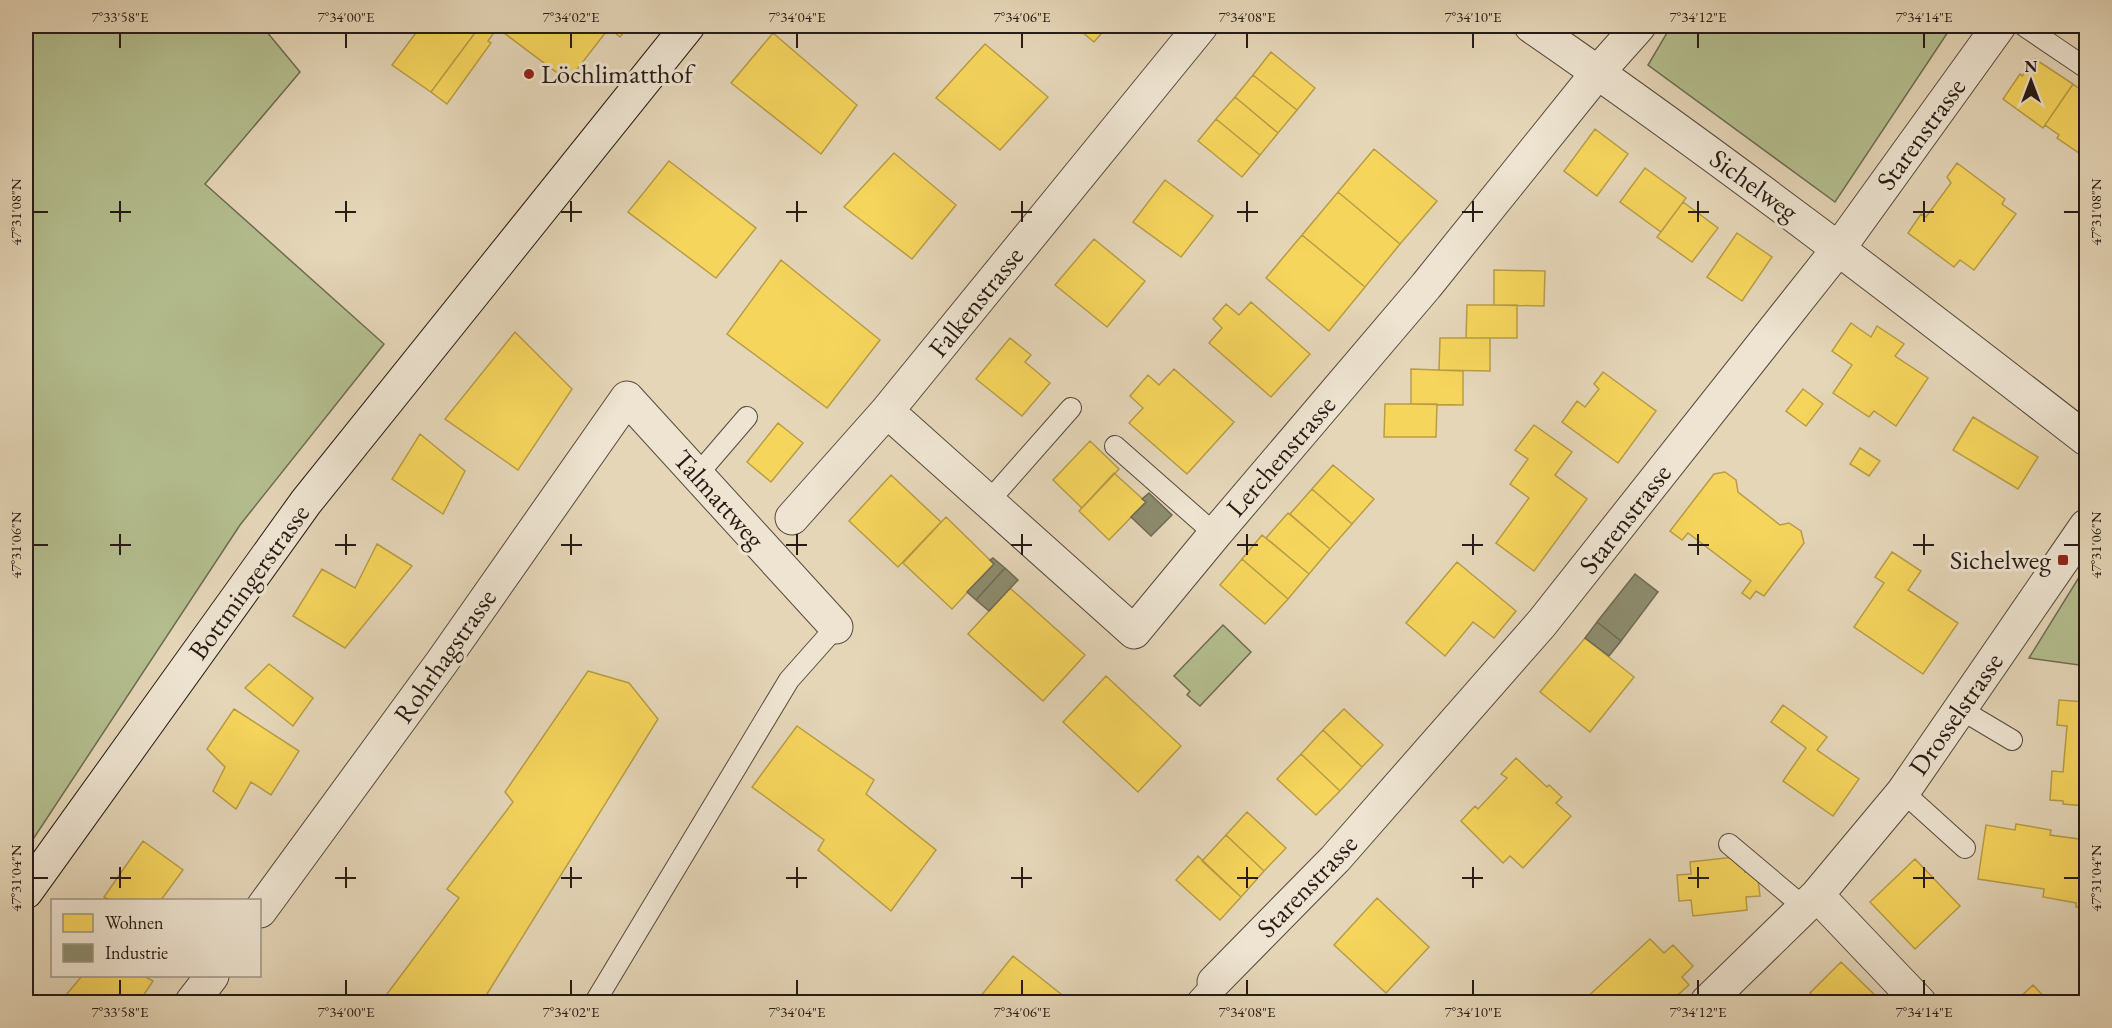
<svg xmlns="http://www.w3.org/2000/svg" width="2112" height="1028" viewBox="0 0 2112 1028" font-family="'EB Garamond',serif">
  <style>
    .green { fill: #b4be8f; stroke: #6e6c52; stroke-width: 1.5 }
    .homes { fill: #f6d55c; stroke: #b89d46; stroke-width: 1.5 }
    .industry { fill: #8c8c6e; stroke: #6e6a53; stroke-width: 1.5 }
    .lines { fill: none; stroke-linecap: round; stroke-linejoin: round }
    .service-casing { stroke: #564a3d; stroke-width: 22 }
    .minor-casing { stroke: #564a3d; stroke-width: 35 }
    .secondary-casing { stroke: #271b14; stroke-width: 35 }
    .service { stroke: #eee4d1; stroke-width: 20 }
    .minor { stroke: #eee4d1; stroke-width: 33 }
    .secondary { stroke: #eee4d1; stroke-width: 33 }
    .ticks { fill: none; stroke: #271b14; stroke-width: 2 }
    .poi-dot { fill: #8f2418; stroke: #eee4d1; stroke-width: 2 }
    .labels { text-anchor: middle; stroke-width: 6; stroke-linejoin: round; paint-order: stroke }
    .poi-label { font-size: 27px; fill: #271b14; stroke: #eee4d1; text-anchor: start }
    .street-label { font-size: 27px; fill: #271b14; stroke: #eee4d1 }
    .neatline { fill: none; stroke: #271b14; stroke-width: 2 }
    .ticks-label { font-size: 15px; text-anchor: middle; fill: #271b14 }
  </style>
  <rect width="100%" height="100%" fill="#e5d6b8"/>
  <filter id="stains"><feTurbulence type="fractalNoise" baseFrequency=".00333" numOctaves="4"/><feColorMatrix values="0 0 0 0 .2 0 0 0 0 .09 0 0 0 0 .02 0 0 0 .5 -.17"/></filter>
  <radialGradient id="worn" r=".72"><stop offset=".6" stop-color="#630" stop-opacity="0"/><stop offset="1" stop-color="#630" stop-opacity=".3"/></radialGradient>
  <!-- green -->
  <path class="green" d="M26,26H262L300,72L205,184L384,344L240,525L26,850Z
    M1671,26H1952L1835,202L1648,65Z
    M2086,566V666L2029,658Z
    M1223,625L1251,652L1200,706L1187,695L1190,691L1174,676Z"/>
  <!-- homes -->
  <path class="homes" d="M421,26H480L431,92L392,65Z
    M480,26H496L498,27L488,41L491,43L447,104L431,92Z
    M504,26H629L620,37L609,28L568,81L500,30Z
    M1075,26H1108L1094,42Z
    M773,33L857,105L821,154L731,83Z
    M985,44L1048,97L1000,150L936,98Z
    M1271,52L1315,88L1297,110L1253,75Z
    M2035,59L2073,84L2043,128L2003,99L2020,74L2022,76Z
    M1253,75L1297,110L1278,133L1235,97Z
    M2073,84L2086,94V154L2085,157L2057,138L2059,135L2045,125Z
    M1235,97L1278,133L1260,155L1216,119Z
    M1216,119L1260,155L1242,177L1198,141Z
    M1595,129L1628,154L1597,196L1564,171Z
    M1374,149L1437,201L1400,244L1338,192Z
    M894,153L956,205L912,259L844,207Z
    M669,161L756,228L716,278L628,212Z
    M1957,163L2005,199L2002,204L2016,214L1974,270L1960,260L1954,267L1908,233L1921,214L1926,217L1951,183L1947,177Z
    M1645,168L1686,198L1661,232L1620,202Z
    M1165,180L1213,216L1181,257L1133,222Z
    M1338,192L1400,244L1365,287L1302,235Z
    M1683,202L1718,228L1692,262L1657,237Z
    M1737,233L1772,257L1742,301L1707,277Z
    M1302,235L1365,287L1329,331L1266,278Z
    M1094,239L1145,281L1107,327L1055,285Z
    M781,260L880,340L827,408L727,334Z
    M1494,270L1545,271L1544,306L1494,305Z
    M1251,302L1310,354L1271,397L1209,343L1222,328L1213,319L1226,304L1239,315Z
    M1467,305H1517V338H1466Z
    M1851,323L1871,337L1877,326L1904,344L1895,356L1928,378L1896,426L1874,411L1869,417L1833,393L1852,365L1832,351Z
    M515,332L572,389L518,470L445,419Z
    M1010,338L1031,355L1025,362L1050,383L1022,416L976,379Z
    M1440,338H1490V371L1439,370Z
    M1174,369L1234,422L1187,474L1129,423L1143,408L1130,396L1148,375L1159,385Z
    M1411,369L1463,371V405L1411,404Z
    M1603,372L1656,411L1618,463L1562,422L1577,401L1585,407L1599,389L1594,384Z
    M1803,389L1823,404L1806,426L1786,411Z
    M1385,404H1437L1436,437H1384Z
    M1973,417L2038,457L2018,489L1953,450Z
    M778,423L803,443L771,482L747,462Z
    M1534,425L1572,452L1555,475L1587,499L1534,571L1496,543L1529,498L1510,484L1528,459L1515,450Z
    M420,434L465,471L443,514L392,479Z
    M1090,441L1119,469L1082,508L1053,480Z
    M1860,448L1880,461L1869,476L1850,464Z
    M1333,465L1374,499L1352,524L1312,489Z
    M1725,472L1736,480L1738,492L1780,525L1789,523L1801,531L1804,543L1764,596L1756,591L1750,599L1742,593L1751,581L1688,533L1682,540L1670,531L1714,474Z
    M1114,473L1146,502L1109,540L1079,511Z
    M891,475L941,522L898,567L849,521Z
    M1312,489L1352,524L1330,549L1290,514Z
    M1288,513L1330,549L1309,574L1266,538Z
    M946,517L994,564L952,609L903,563Z
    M1262,535L1309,574L1288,599L1242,559Z
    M377,544L412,566L345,648L293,616L322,569L355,588Z
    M1892,552L1921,571L1908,590L1958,623L1923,674L1854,627L1884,583L1875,577Z
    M1242,559L1288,599L1265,624L1220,585Z
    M1457,562L1516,611L1494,638L1473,622L1445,656L1406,623Z
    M1010,588L1085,655L1043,701L968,634Z
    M1585,638L1634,677L1590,732L1540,692Z
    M269,664L313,698L293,726L245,688Z
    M588,671L629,683L658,719L482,1002H394L387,994L459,898L447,889L513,802L505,792Z
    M1106,676L1181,746L1138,792L1063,722Z
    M2059,700L2086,702V806L2063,804V801L2050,800L2052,771L2063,772L2067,726L2057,725Z
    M1783,705L1827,737L1817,750L1859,779L1833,816L1783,781L1806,748L1771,722Z
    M234,709L299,751L271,795L251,782L236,809L213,791L225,767L207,749Z
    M1344,709L1383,745L1362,767L1323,730Z
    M797,726L874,780L866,794L936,850L891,911L818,850L824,840L752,787Z
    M1323,730L1362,767L1340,791L1301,754Z
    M1301,754L1340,791L1316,815L1277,779Z
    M1516,758L1547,787L1549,785L1562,797L1556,803L1571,816L1523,868L1510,856L1503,863L1461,821L1475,806L1478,809L1507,778L1501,774Z
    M1247,812L1286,848L1264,871L1226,835Z
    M2016,824L2051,830L2050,835L2086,840V909L2076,907V903L2043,897L2044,889L1978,879L1986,825L2015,830Z
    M1226,835L1264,871L1241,897L1202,861Z
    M143,841L183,870L161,900H110L104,897Z
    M1198,856L1241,897L1220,920L1176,880Z
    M1743,856L1745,872L1757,871L1760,896L1746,897L1747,910L1693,916L1691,900L1679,901L1677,875L1691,874L1690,862Z
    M1915,859L1960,906L1915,949L1870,902Z
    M1377,898L1429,947L1386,993L1334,945Z
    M1650,939L1664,953L1673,945L1693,966L1682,977L1689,985L1670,1002H1584L1583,1001Z
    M1013,956L1071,1002H976Z
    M1841,962L1882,1002H1820L1810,993Z
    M82,976H144L153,981L139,1002H60Z
    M2033,985L2049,1002H2015Z"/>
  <!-- industry -->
  <path class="industry" d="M1149,493L1172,515L1151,536L1131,517L1146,502L1142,499Z
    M993,558L1005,568L976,600L967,592L994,564L990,560Z
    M1005,568L1018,580L989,611L976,600Z
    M1635,574L1658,592L1621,641L1597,622Z
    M1597,622L1621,641L1609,656L1585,638Z"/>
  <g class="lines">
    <!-- service casing -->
    <g class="service-casing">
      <path id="service" d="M2024,26L2086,68
        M1115,446L1215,534
        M698,474L747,417
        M988,502L1071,408
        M1960,709L2012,740
        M1903,792L1965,848
        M1729,844L1805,908
        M595,1002L789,680L836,627
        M1196,1002L1214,982"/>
    </g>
    <!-- minor casing -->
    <g class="minor-casing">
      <path id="minor" d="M1531,26C1721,157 1904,298 2086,439
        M887,411L1134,632L1215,534L1426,286L1598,72L1639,26
        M792,518L887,411L1201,26
        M1817,895L1919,1002
        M260,911L442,662L627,398L836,627
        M1214,982L1335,859L1542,623L1839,248L1999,26
        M192,1002L212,976
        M1707,1002L1817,895L1903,792L2086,526"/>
    </g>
    <!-- secondary casing -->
    <g class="secondary-casing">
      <path id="secondary" d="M26,892L306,502L688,26"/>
    </g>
    <!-- service -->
    <use href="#service" class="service"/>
    <!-- minor -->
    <use href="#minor" class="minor"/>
    <!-- secondary -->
    <use href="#secondary" class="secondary"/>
  </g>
  <!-- ticks -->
  <path class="ticks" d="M120,33V48M346,33V48M571,33V48M797,33V48M1022,33V48M1247,33V48M1473,33V48M1698,33V48M1924,33V48M120,201V222M346,201V222M571,201V222M797,201V222M1022,201V222M1247,201V222M1473,201V222M1698,201V222M1924,201V222M33,212H48M110,212H131M335,212H356M561,212H582M786,212H807M1011,212H1032M1237,212H1258M1462,212H1483M1688,212H1709M1913,212H1934M2064,212H2079M120,534V555M346,534V555M571,534V555M797,534V555M1022,534V555M1247,534V555M1473,534V555M1698,534V555M1924,534V555M33,545H48M110,545H131M335,545H356M561,545H582M786,545H807M1011,545H1032M1237,545H1258M1462,545H1483M1688,545H1709M1913,545H1934M2064,545H2079M120,867V888M346,867V888M571,867V888M797,867V888M1022,867V888M1247,867V888M1473,867V888M1698,867V888M1924,867V888M33,878H48M110,878H131M335,878H356M561,878H582M786,878H807M1011,878H1032M1237,878H1258M1462,878H1483M1688,878H1709M1913,878H1934M2064,878H2079M120,980V995M346,980V995M571,980V995M797,980V995M1022,980V995M1247,980V995M1473,980V995M1698,980V995M1924,980V995"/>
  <!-- markers -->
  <g class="poi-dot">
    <circle cx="529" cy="74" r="6"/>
    <rect x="2057" y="554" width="12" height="12" rx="3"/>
  </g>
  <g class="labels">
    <!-- poi labels -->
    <g class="poi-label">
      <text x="541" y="83">Löchlimatthof</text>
      <text x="2051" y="569" text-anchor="end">Sichelweg</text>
    </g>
    <!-- street labels -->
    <g class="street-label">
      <text transform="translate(1921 134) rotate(-54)" y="9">Starenstrasse</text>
      <text transform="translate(1754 185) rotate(36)" y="9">Sichelweg</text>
      <text transform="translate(976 302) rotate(-51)" y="9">Falkenstrasse</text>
      <text transform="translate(1281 456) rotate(-49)" y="9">Lerchenstrasse</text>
      <text transform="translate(719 499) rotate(48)" y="9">Talmattweg</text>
      <text transform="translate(1625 519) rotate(-52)" y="9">Starenstrasse</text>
      <text transform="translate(249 582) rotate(-54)" y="9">Bottmingerstrasse</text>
      <text transform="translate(445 656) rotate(-55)" y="9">Rohrhagstrasse</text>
      <text transform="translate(1956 714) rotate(-55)" y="9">Drosselstrasse</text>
      <text transform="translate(1307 886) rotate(-46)" y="9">Starenstrasse</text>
    </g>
  </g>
  <!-- margin -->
  <rect width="2112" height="1028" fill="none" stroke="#e5d6b8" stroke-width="66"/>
  <!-- legend -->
  <rect x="51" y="899" width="210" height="78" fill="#eee4d1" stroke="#9e9485" stroke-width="1.5"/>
  <rect x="63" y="914" width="30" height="18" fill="#f6d55c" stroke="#9e9485" stroke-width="1.5"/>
  <text x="105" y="929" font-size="18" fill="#271b14">Wohnen</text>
  <rect x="63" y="944" width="30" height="18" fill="#8c8c6e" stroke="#9e9485" stroke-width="1.5"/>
  <text x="105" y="959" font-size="18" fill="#271b14">Industrie</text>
  <!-- north arrow -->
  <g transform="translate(2031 81)" stroke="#eee4d1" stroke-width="4.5" paint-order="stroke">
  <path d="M0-4.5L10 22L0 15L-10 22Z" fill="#271b14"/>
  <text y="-9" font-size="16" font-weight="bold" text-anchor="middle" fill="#271b14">N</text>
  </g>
  <rect x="33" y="33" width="2046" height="962" class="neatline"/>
  <g class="ticks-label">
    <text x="120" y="22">7°33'58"E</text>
    <text x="346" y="22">7°34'00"E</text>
    <text x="571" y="22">7°34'02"E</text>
    <text x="797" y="22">7°34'04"E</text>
    <text x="1022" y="22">7°34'06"E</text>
    <text x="1247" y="22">7°34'08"E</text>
    <text x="1473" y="22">7°34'10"E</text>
    <text x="1698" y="22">7°34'12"E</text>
    <text x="1924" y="22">7°34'14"E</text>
    <text transform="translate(16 212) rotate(-90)" y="5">47°31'08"N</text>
    <text transform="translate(2096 212) rotate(-90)" y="5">47°31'08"N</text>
    <text transform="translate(16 545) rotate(-90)" y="5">47°31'06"N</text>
    <text transform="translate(2096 545) rotate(-90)" y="5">47°31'06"N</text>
    <text transform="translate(16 878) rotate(-90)" y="5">47°31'04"N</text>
    <text transform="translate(2096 878) rotate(-90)" y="5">47°31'04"N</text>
    <text x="120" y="1017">7°33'58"E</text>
    <text x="346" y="1017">7°34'00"E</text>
    <text x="571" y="1017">7°34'02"E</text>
    <text x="797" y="1017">7°34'04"E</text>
    <text x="1022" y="1017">7°34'06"E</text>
    <text x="1247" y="1017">7°34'08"E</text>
    <text x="1473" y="1017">7°34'10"E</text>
    <text x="1698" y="1017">7°34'12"E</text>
    <text x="1924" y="1017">7°34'14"E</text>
  </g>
  <rect width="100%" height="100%" filter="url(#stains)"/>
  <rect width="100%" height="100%" fill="url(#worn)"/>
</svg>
